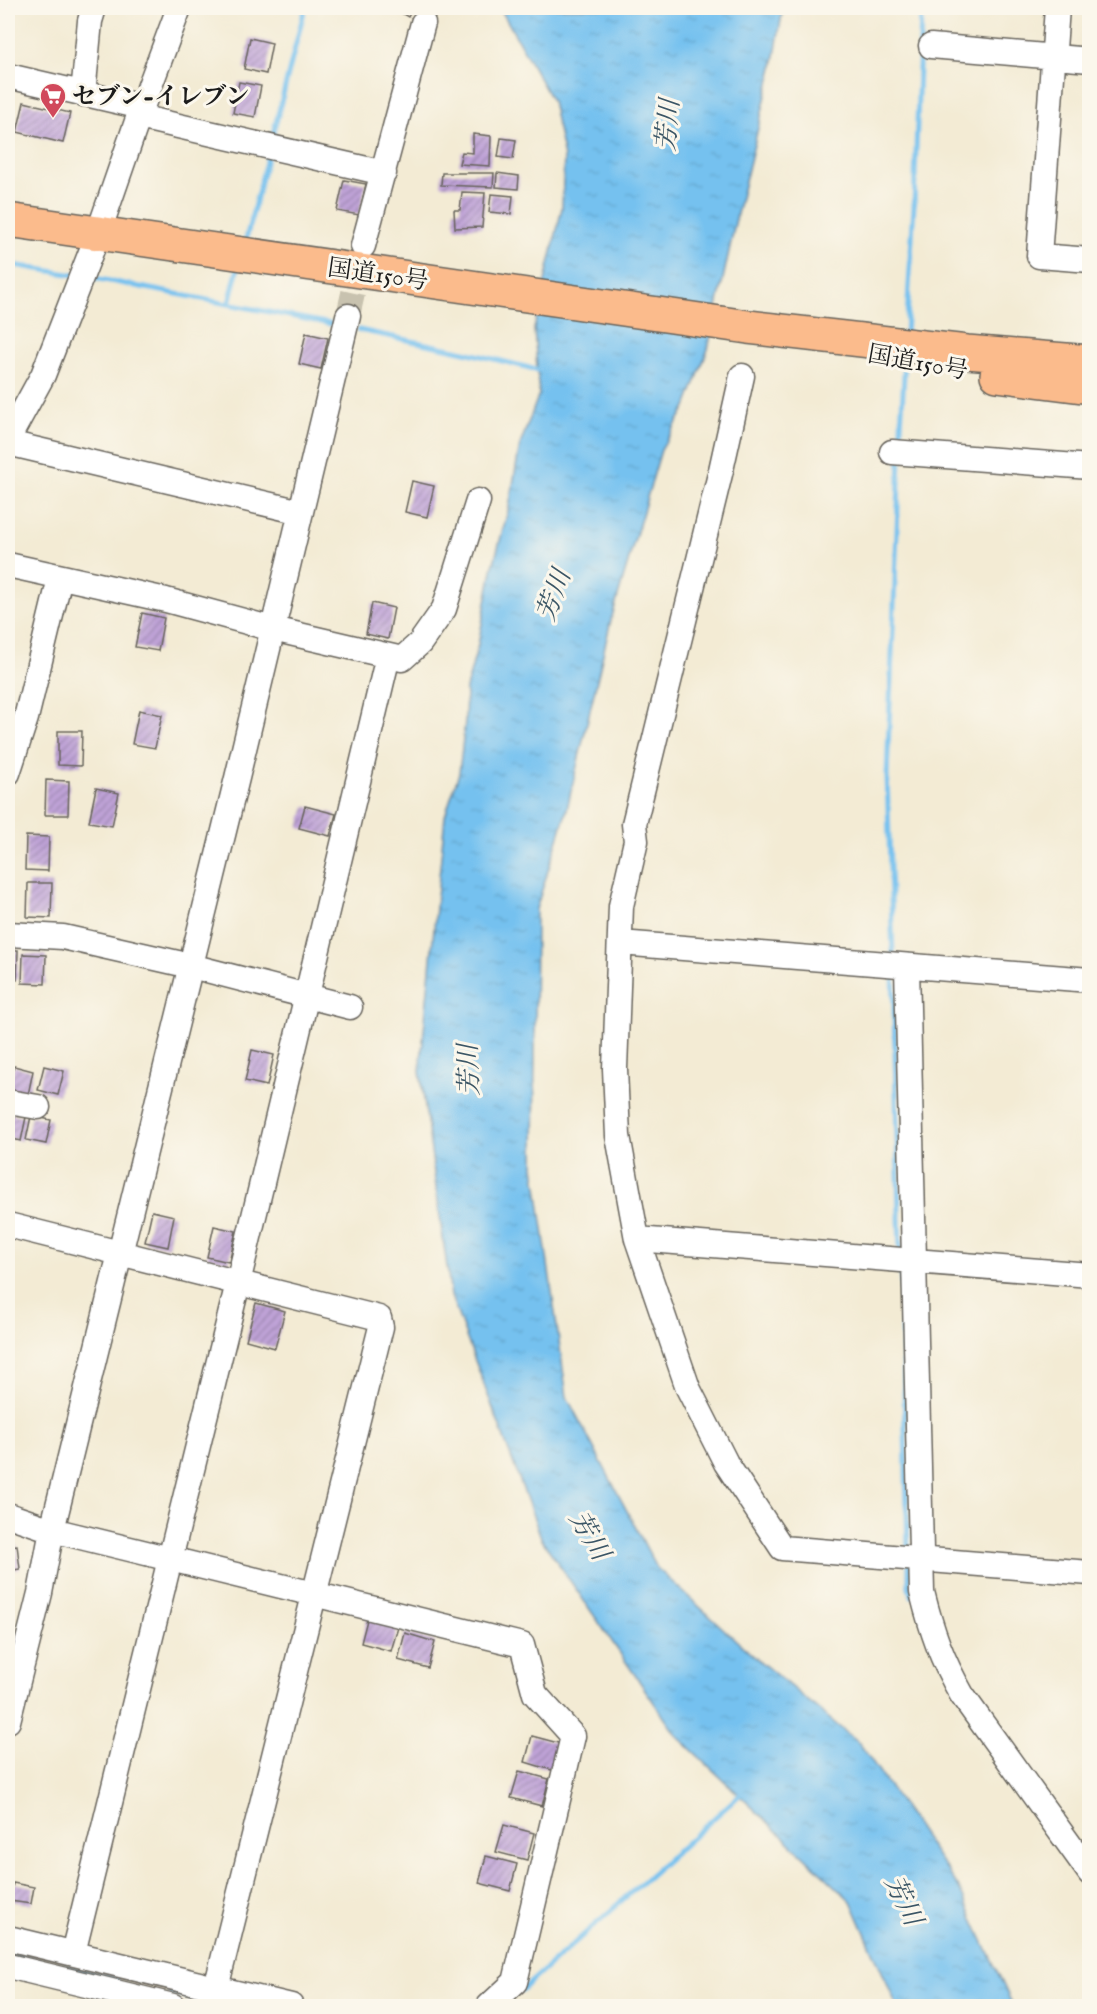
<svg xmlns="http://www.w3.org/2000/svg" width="1097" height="2014" viewBox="0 0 1097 2014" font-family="'IM FELL English','Noto Serif JP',serif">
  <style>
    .water { fill: url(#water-ripples); stroke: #486e86; stroke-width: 1.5 }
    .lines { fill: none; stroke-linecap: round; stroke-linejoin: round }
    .stream { stroke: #74c1ef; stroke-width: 5 }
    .building { fill: url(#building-hatch) }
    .minor-tunnel { stroke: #c8c2af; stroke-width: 24; stroke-dasharray: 24 12; stroke-linecap: butt }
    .minor-casing { stroke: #67645c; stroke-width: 27 }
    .highway-casing { stroke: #67645c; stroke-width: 36 }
    .minor { stroke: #fff; stroke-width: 24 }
    .highway { stroke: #fbbb8c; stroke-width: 33 }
    .labels { text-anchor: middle; stroke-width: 6; stroke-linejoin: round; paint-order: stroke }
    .poi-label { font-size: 24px; font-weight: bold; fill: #1c1c1c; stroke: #fbf7ec; text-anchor: start }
    .street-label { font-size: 24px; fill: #1c1c1c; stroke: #fbf7ec }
    .water-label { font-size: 26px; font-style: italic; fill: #3b5666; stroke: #fbf7ec }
  </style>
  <defs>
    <pattern id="water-ripples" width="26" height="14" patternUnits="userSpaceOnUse" patternTransform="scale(1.5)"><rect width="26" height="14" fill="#74c1ef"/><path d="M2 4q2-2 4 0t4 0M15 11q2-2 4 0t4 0" fill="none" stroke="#64a5cc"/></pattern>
    <pattern id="building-hatch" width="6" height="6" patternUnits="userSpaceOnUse" patternTransform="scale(1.5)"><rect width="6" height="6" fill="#bfa3d7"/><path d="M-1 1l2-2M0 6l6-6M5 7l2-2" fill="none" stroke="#9a84ae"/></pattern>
  </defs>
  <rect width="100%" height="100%" fill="#fbf7ec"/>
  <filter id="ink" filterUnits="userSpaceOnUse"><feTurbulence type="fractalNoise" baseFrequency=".0167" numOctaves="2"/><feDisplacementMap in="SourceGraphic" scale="12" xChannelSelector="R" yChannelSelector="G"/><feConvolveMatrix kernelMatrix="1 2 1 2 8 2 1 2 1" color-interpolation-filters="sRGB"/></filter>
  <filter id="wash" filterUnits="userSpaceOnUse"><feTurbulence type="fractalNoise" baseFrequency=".008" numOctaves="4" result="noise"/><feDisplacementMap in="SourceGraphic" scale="24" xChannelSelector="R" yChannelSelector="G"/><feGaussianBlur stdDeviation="1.35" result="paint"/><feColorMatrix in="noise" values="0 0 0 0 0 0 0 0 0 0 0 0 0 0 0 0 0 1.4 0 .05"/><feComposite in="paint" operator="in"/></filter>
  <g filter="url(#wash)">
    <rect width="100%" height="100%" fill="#f3ebd4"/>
    <!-- water -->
    <path class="water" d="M500,8H783L773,67L737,214L708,349L686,407L661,450L611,620L566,813L536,909L534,1166L567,1397L657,1568L750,1653L860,1744L958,1886L1013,2006H897L851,1901L677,1736L542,1540L451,1296L420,1071L445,816L459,773L465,722L466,688L478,645L492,570L509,507L520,445L539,394L534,329L562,208L564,157L552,101Z"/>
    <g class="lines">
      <!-- stream -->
      <path class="stream" d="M271,142L305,8
        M245,243L268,154
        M8,264L74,275
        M89,277L331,324
        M229,303L239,264
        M359,330L465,352L542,371
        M906,335L914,205L921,14L925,8
        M900,446L905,356
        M893,958L887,776L900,458
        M893,970L900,1255
        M901,1267L908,1552
        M909,1564V1587L912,1596
        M1080,1878L1090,1891
        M8,1953L117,1980
        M522,1990L743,1792
        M170,1993L224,2006"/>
    </g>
    <g id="blocks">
      <!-- building -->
      <path class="building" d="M397,8H413L408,17L396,10Z
        M250,38L272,43L266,74L244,69Z
        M239,82L261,86L255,117L233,113Z
        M24,102L70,113L63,143L17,132Z
        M473,134L491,136L490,166L459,164L462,152L473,153Z
        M501,138L516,140L513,159L498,157Z
        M442,173H494L493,187L441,185Z
        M497,173L519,176L518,189L496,187Z
        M344,180L366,184L359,215L337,211Z
        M462,192L485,193L482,227L455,228L454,210H460Z
        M491,194L513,196L511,214L489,212Z
        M306,333L328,338L321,369L299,364Z
        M412,481L434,486L427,517L405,512Z
        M372,603L394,608L388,639L366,634Z
        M142,613L164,618L158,651L135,647Z
        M139,710L162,715L155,748L132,744Z
        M58,731H82L81,766L58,765Z
        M46,780L69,781L68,815H45Z
        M96,788L119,793L112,826L89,822Z
        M305,806L336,814L330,836L299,828Z
        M26,836L49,837L48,871L25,870Z
        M28,883H52L51,918L27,917Z
        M8,950H18L17,980H8Z
        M23,954L46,955L45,984L22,983Z
        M252,1050L274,1055L267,1086L245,1081Z
        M14,1066L33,1071L28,1095L8,1090Z
        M44,1066L64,1071L58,1095L38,1090Z
        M8,1113L26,1117L21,1141L8,1138Z
        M31,1116L51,1120L46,1144L26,1140Z
        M152,1211L174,1216L168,1247L145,1242Z
        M214,1226L236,1231L229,1262L207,1257Z
        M256,1303L285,1311L275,1348L246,1340Z
        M17,1545L20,1569L8,1571V1546Z
        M368,1616L399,1624L391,1651L361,1643Z
        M8,1618L14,1619L13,1649H8Z
        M405,1633L435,1642L428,1668L398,1660Z
        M532,1736L562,1744L555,1771L525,1762Z
        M519,1771L549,1779L542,1806L511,1798Z
        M504,1825L534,1833L527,1860L496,1852Z
        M486,1856L517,1864L510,1891L479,1883Z
        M13,1883L34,1887L31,1904L10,1901Z"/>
    </g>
  </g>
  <g filter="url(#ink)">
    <use href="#blocks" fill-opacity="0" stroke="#67645c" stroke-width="1.5"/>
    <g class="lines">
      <!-- minor-tunnel -->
      <path class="minor-tunnel" d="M348,316L361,257"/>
      <!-- minor casing -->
      <g class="minor-casing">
        <path id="minor" d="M1057,8L1039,256L1090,260
          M931,46L1090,60
          M8,76L142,107
          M83,94L90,21L94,8
          M139,117L384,173
          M363,246L423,23
          M742,376L721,470L634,824L636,841L621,906L615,1069L618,1136L637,1239L688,1388L726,1463L782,1548L1090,1573
          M8,439L43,375L98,234L142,107L179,8
          M8,443L301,512
          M892,452L1090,467
          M8,565L166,600L273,629L402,659L420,643L444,609L478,501
          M8,773L26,718L60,578
          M8,934L63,937L191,966L350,1007
          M620,943L1090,980
          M907,967L922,1592C932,1632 941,1658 962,1695L1090,1873
          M8,1102L38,1107
          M8,1225L379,1318L381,1327L216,1988
          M637,1239L1090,1275
          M8,1515L52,1530L522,1645L535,1694L573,1736L515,1982L489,2006
          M8,1721L40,1593L52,1530L237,778L348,316
          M8,1938L291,2006
          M73,1953L238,1283L388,656
          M8,1966L173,2006"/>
      </g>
      <!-- highway casing -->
      <g class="highway-casing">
        <path id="highway" d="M8,220L748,327L967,352L1090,362
          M997,375L1090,387"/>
      </g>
      <!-- minor -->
      <use href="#minor" class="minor"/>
      <!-- highway -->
      <use href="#highway" class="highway"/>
    </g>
  </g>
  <!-- icons -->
  <defs>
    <g id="supermarket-pin" transform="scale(1.35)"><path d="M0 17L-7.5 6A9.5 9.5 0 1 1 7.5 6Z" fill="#d1495b" stroke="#fbf7ec"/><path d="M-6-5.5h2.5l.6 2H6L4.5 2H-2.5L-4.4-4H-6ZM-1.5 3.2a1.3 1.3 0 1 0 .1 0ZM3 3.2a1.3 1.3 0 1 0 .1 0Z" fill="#fff"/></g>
  </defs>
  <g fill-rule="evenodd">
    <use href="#supermarket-pin" x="53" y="96"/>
  </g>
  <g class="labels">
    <!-- poi labels -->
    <g class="poi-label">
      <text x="72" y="104">セブン-イレブン</text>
    </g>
    <!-- street labels -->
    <g class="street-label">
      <text transform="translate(378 274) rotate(8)" y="8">国道150号</text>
      <text transform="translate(918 362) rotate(10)" y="8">国道150号</text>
    </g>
    <!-- water labels -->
    <g class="water-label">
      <text transform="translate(667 125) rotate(-85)" y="9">芳川</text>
      <text transform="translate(553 595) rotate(-70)" y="9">芳川</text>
      <text transform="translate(468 1070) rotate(-92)" y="9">芳川</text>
      <text transform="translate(590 1535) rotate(59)" y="9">芳川</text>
      <text transform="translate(904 1900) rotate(64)" y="9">芳川</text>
    </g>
  </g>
  <!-- margin -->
  <rect width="1097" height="2014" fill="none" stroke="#fbf7ec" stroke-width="30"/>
</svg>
